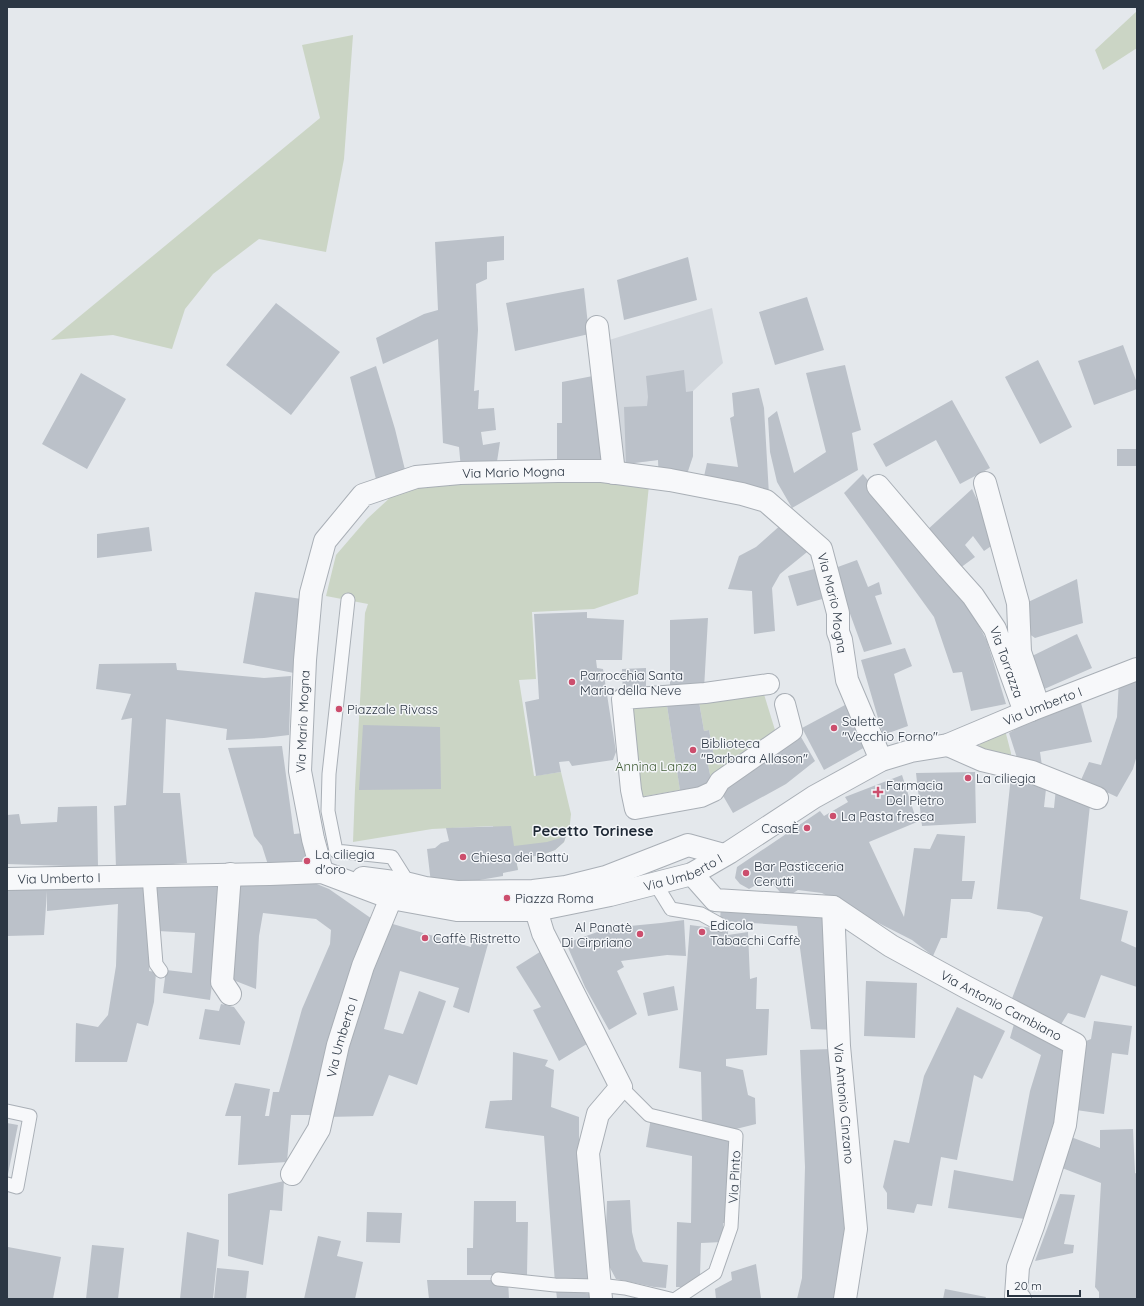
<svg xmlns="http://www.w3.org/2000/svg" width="1144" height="1306" viewBox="0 0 1144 1306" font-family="Quicksand,sans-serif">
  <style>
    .built { fill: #d2d7dd }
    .green { fill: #cbd5c5 }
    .building { fill: #bbc1c9 }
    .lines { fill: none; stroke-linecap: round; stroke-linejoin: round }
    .service-casing { stroke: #a9afb6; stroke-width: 15 }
    .pedestrian-casing { stroke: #a9afb6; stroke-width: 22 }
    .minor-casing { stroke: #a9afb6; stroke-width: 24 }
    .service { stroke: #f7f8fa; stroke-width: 13 }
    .pedestrian { stroke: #f7f8fa; stroke-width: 20 }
    .minor { stroke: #f7f8fa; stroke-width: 22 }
    .poi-dot { fill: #cc4e6d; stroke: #f4f6f9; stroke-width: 1.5 }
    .labels { text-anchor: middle; stroke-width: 3; stroke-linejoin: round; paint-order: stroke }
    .street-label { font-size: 13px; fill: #2c3744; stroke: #f4f6f9 }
    .poi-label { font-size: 13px; fill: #2c3744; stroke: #f4f6f9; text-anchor: start }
    .park-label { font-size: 13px; fill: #445f39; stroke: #f4f6f9 }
    .quarter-label { font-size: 15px; font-weight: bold; fill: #1e2835; stroke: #f4f6f9 }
  </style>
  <rect width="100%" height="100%" fill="#e4e8ec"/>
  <!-- built -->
  <path class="built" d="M712,308L723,363L693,391V456L687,474L659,477L658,460L626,464L615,457L606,341Z"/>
  <!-- green -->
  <path class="green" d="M1137,11V48L1103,70L1095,50Z
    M353,35L344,159L326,252L259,239L213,274L185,309L172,349L113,335L51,340L320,118L302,45Z
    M503,480L623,482L649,485L638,594L594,609L532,612L536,679L519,680L534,776L561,772L571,814L570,824L564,842L555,850L544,854L516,860L518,870L494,834L493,826L432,829L353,842L355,789L365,613L368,604L326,596L336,555L367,519L394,494L425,482Z
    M763,691L775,730L721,777L713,789L707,760L714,757L709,730L704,731L698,696Z
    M666,699L680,790L640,797L627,705Z
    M1005,730L1011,753V757L978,750C981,736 993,735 1005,730Z"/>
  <!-- building -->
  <path class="building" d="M504,236V260L487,262V279L476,284L478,330L474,391L479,390L478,409L494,408L496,430L481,432L483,445L500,442L496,468L461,469L459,447L443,443L438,339L383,364L376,338L424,314L438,310L435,242Z
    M688,257L697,300L624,320L617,280Z
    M584,288L589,334L515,351L506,303Z
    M807,297L824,350L775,365L759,312Z
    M276,303L340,352L291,415L226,365Z
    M1123,345L1137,383V389L1094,405L1078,361Z
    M1038,360L1072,427L1040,444L1005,377Z
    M845,365L861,430L852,433L858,470L792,508L777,482L770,452L768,418L777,411L794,473L826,452L806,373Z
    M376,366L395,429L406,474L377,483L350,377Z
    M684,370L686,392L693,391V456L687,474L659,477L658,460L626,464L624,407L647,406L648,397L646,376Z
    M81,373L126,399L87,469L42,444Z
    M598,375L606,465L557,467V423H562V382Z
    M759,388L764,408L769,495L703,481L707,463L738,467L730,418L734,416L732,393Z
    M952,400L990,468L960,484L936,440L886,467L873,444Z
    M1117,449H1137V466H1117Z
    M863,474L936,568L970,609L987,641L1006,704L971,711L962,672L953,673L934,617L844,493Z
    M972,489L997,542L984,551L973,536L965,545L975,557L956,571L926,531Z
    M783,523L812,548L780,574L772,588L775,631L754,634L752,591L728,589L739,556L756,547Z
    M149,527L152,551L97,558V534Z
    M857,560L868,587L879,582L882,594L875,596L892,644L864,652L849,611L835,568Z
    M818,568L826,598L797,606L788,576Z
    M1077,579L1083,623L1035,638L1025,631L1026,603Z
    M255,592L308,600L294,673L243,663Z
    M587,612V618L624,620L622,660H596L597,668L603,669L616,752L613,760L572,766L569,761L559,762L561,772L536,776L525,702L539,699L534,614Z
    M708,618L704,689L670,693V620Z
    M1077,634L1092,668L1042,690L1028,658Z
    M905,648L912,666L894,674L908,726L883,735L861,660Z
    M176,663L177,670L264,678L291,676L289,735L264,738L226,740L227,729L166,719L163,793H180L187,863L116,868L114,806L126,805L132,718L121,720L131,694L96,689L99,664Z
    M646,668V693L623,694L622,669Z
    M1137,676V755L1133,769L1117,797L1081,780L1089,762L1101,765L1117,717L1119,679Z
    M698,696L704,731L709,730L714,757L707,760L713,789L681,797L666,699Z
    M1079,696L1092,742L1040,752L1042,766L1017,758L1009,733L1052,708Z
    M845,705L867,746L824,770L802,728Z
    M363,725L440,727L441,789L359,790Z
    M801,737L815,761L786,784L733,813L718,787L764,761Z
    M282,746L294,834L304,833L314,867L270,871L262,846L254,836L228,748Z
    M975,772L976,823L922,826L916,773Z
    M902,775L917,822L869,842L904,917L914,848L930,849L937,834L965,836L962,881H975L972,899H951L947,938H941L933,956L912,940L849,908L822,893L798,890L785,898L768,878L749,889L740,884L735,878L737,867L820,811L824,816L848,802L845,797Z
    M1011,776L1043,779L1042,789H1046L1044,807L1054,808L1056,788L1090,805L1080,899L1128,911L1121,941L1137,948V987L1101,975L1085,1018L1068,1013L1060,1026L1011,1001L1043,917L1029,912L997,909Z
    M97,806L98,867L7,864V815L19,814L21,824L57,822L58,807Z
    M511,826L514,846L547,842L560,838L567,832L564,842L555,850L544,854L516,860L518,870L503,873V876L444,886L431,883L427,849L435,848L441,843L449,841L446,828Z
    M146,882L151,948L149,971L156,972L154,1002L148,1026L137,1023L127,1062H75L76,1023L98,1027L108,1015L116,966L118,904L47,911V891L44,935L7,936V886Z
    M234,882H312L329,889L375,921L314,1115H291L287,1162L238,1165L241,1116H225L235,1083L270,1089L265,1116H269L273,1092H279L302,1009L330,944L331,930L316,919L263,913L259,936L256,989L228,978Z
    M154,883H225L210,1000L163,993L166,970L192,973L195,933L158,931Z
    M721,904L830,910L836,1030L811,1029L797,926L720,921Z
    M684,920L686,956L667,955L621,961L624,967L617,971L637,1014L609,1030L585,987L566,943L609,928L661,923Z
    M386,922L471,947L472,940L488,944L469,1013L453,1007L459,988L400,971L384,1029L403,1034L419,991L446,1001L417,1085L389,1075L373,1116L327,1117Z
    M690,925L728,930V935L748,932L750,979L757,977L756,1009H769L767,1055L726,1059V1066L743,1070L748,1095L755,1098L756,1124L728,1131L702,1125L701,1072L679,1068Z
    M543,950L590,1042L559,1061L533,1010L541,1007L516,967Z
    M866,981L917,983L915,1038L864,1036Z
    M674,986L678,1010L648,1016L643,993Z
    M221,1004L234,1007L245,1022L240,1045L199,1039L205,1009L219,1011Z
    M957,1007L1005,1031L982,1079L974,1075L957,1160L941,1157L932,1206L917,1204L914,1213L887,1209V1193L883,1187L894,1140L909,1143L924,1076Z
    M1016,1017L1073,1046L1068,1075L1032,1220L948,1208L954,1170L1013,1181L1030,1091L1041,1055L1010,1038Z
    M1094,1021L1132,1026L1128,1055L1112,1053L1104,1114L1076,1110L1086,1041L1091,1039Z
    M832,1049L847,1231L838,1299H797L802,1278L805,1167L800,1050Z
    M513,1052L548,1060L545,1066L554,1070L551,1107L579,1117V1141L592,1285L555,1283L544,1136L485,1128L490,1101L512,1100Z
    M651,1118L730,1138L728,1156L727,1223H723V1242L701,1243L700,1276L688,1287H676L677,1222L691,1223L692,1156L646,1147Z
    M7,1123L18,1125L8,1174H7Z
    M1133,1129L1135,1173L1137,1174V1299H1099V1292L1095,1287L1101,1183L1062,1168L1071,1137L1100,1148V1130Z
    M284,1181L282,1211L270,1210L263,1265L228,1256V1194Z
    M1060,1194L1075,1195L1064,1244L1074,1245L1073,1253L1035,1261Z
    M630,1200L632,1232L636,1249L643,1262L668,1265L666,1288L654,1287L616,1279L609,1266L606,1228L607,1201Z
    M474,1201H516V1222H528L527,1275H467V1248H473Z
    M367,1212L402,1213L400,1243L366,1242Z
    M187,1232L219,1240L213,1299H180Z
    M318,1236L341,1241L337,1256L363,1262L355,1299H304Z
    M92,1245L124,1248L118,1299H86Z
    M8,1247L61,1257L53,1299H7Z
    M756,1264L761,1298L756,1299H716L715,1289L732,1280L731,1272Z
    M217,1268L249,1271L246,1299H214Z
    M427,1280H508L509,1299H429Z
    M945,1289L986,1297L985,1299H943Z
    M556,1290L594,1294L595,1299H557Z"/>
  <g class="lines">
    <!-- service casing -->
    <g class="service-casing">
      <path id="service" d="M348,600L329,774L328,811L336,851L392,857L409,884
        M149,876L156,964L161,971
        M655,883L671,909L701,914L721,925
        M621,1087L649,1115L736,1136L731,1227L715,1273L676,1299
        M7,1111L30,1116L17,1187L7,1184
        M498,1279L555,1285L595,1286L599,1285L625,1288L670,1299"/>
    </g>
    <!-- pedestrian casing -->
    <g class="pedestrian-casing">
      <path id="pedestrian" d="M769,684L705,693L622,699L631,790L635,809L701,797L714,791L720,781L792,731L785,704"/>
    </g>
    <!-- minor casing -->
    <g class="minor-casing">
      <g id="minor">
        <path d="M597,327L614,473"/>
        <path id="s1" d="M878,486L948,568L973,596L995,629L1022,704L1031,710L1036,699L1020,652L1018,603L985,483"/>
        <path d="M948,745L982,760L1032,772L1097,798"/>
        <path id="s2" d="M322,872L313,839L300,771L305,660L311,593L325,541L363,495L416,477L460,473L558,471H602L670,480L742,494L766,501L821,549L838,613V632L841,640L847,680L881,760"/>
        <path id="s3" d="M692,874L715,900L833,907L891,946L966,987L1075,1044L1065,1125L1033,1226L1018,1267L1016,1296L1020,1299"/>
        <path d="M363,878L409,884L425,888L457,892L533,891L566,887L606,877L688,845L724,855"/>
        <path id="s4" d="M7,879L270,874L322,872L391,898L457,910H536L610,895L692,874L730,852L814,797L881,760L911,751L948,745L1031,710L1137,669"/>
        <path id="s5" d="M833,907L839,1046L856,1229L845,1299"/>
        <path d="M536,910L543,933L621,1087L598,1114L588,1153L601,1299"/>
        <path d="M230,994L222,982L230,874"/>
        <path id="s6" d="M292,1174L319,1129L338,1045L363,966L391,898"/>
      </g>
    </g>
    <!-- service -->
    <use href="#service" class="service"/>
    <!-- pedestrian -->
    <use href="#pedestrian" class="pedestrian"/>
    <!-- minor -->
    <use href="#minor" class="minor"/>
  </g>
  <!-- markers -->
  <g class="poi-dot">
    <circle cx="572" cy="682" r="4"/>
    <circle cx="339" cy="709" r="4"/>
    <circle cx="834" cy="728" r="4"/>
    <circle cx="693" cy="750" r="4"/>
    <circle cx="968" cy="778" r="4"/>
    <path d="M876 786h4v4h4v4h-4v4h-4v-4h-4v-4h4z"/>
    <circle cx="833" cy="816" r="4"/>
    <circle cx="807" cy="828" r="4"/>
    <circle cx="463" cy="857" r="4"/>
    <circle cx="307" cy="861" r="4"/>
    <circle cx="746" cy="873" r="4"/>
    <circle cx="507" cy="898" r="4"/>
    <circle cx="702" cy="932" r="4"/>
    <circle cx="640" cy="934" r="4"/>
    <circle cx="425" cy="938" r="4"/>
  </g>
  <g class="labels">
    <!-- street labels -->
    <g class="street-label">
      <text dy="5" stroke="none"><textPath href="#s2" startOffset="549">Via Mario Mogna</textPath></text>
      <text dy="5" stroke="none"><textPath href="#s2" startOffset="933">Via Mario Mogna</textPath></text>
      <text dy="5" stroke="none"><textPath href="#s1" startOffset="220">Via Torrazza</textPath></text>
      <text dy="5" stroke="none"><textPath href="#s4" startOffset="1087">Via Umberto I</textPath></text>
      <text dy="5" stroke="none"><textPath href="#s2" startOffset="153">Via Mario Mogna</textPath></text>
      <text dy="5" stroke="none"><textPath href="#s4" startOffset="687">Via Umberto I</textPath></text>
      <text dy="5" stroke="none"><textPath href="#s4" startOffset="52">Via Umberto I</textPath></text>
      <text dy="5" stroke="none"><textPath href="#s3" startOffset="348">Via Antonio Cambiano</textPath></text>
      <text dy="5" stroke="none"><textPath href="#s6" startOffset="147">Via Umberto I</textPath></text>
      <text dy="5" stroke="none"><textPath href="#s5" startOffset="197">Via Antonio Cinzano</textPath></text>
      <text transform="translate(734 1177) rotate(-87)" y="5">Via Pinto</text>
    </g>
    <!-- poi labels -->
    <g class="poi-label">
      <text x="580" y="680">Parrocchia Santa<tspan x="580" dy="15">Maria della Neve</tspan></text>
      <text x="347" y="714">Piazzale Rivass</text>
      <text x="842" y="726">Salette<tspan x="842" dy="15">"Vecchio Forno"</tspan></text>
      <text x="701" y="748">Biblioteca<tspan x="701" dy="15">"Barbara Allason"</tspan></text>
      <text x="976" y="783">La ciliegia</text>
      <text x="886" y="790">Farmacia<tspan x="886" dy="15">Del Pietro</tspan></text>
      <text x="841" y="821">La Pasta fresca</text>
      <text x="799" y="833" text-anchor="end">CasaÈ</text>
      <text x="315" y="859">La ciliegia<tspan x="315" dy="15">d'oro</tspan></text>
      <text x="471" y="862">Chiesa dei Battù</text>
      <text x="754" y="871">Bar Pasticceria<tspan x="754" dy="15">Cerutti</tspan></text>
      <text x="515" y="903">Piazza Roma</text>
      <text x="710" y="930">Edicola<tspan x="710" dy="15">Tabacchi Caffè</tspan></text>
      <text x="632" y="932" text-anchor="end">Al Panatè<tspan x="632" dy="15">Di Cirpriano</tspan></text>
      <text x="433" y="943">Caffè Ristretto</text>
    </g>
    <!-- park labels -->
    <g class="park-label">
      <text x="656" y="771">Annina Lanza</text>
    </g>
    <!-- quarter labels -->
    <g class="quarter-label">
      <text x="593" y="836">Pecetto Torinese</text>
    </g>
  </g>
  <!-- border -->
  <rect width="1144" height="1306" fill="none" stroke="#2c3744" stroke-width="16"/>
  <!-- scale -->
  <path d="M1008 1290v6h72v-6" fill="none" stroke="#2c3744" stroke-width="2"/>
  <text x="1014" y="1290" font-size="12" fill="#2c3744" stroke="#f4f6f9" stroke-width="3" paint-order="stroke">20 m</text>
</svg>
